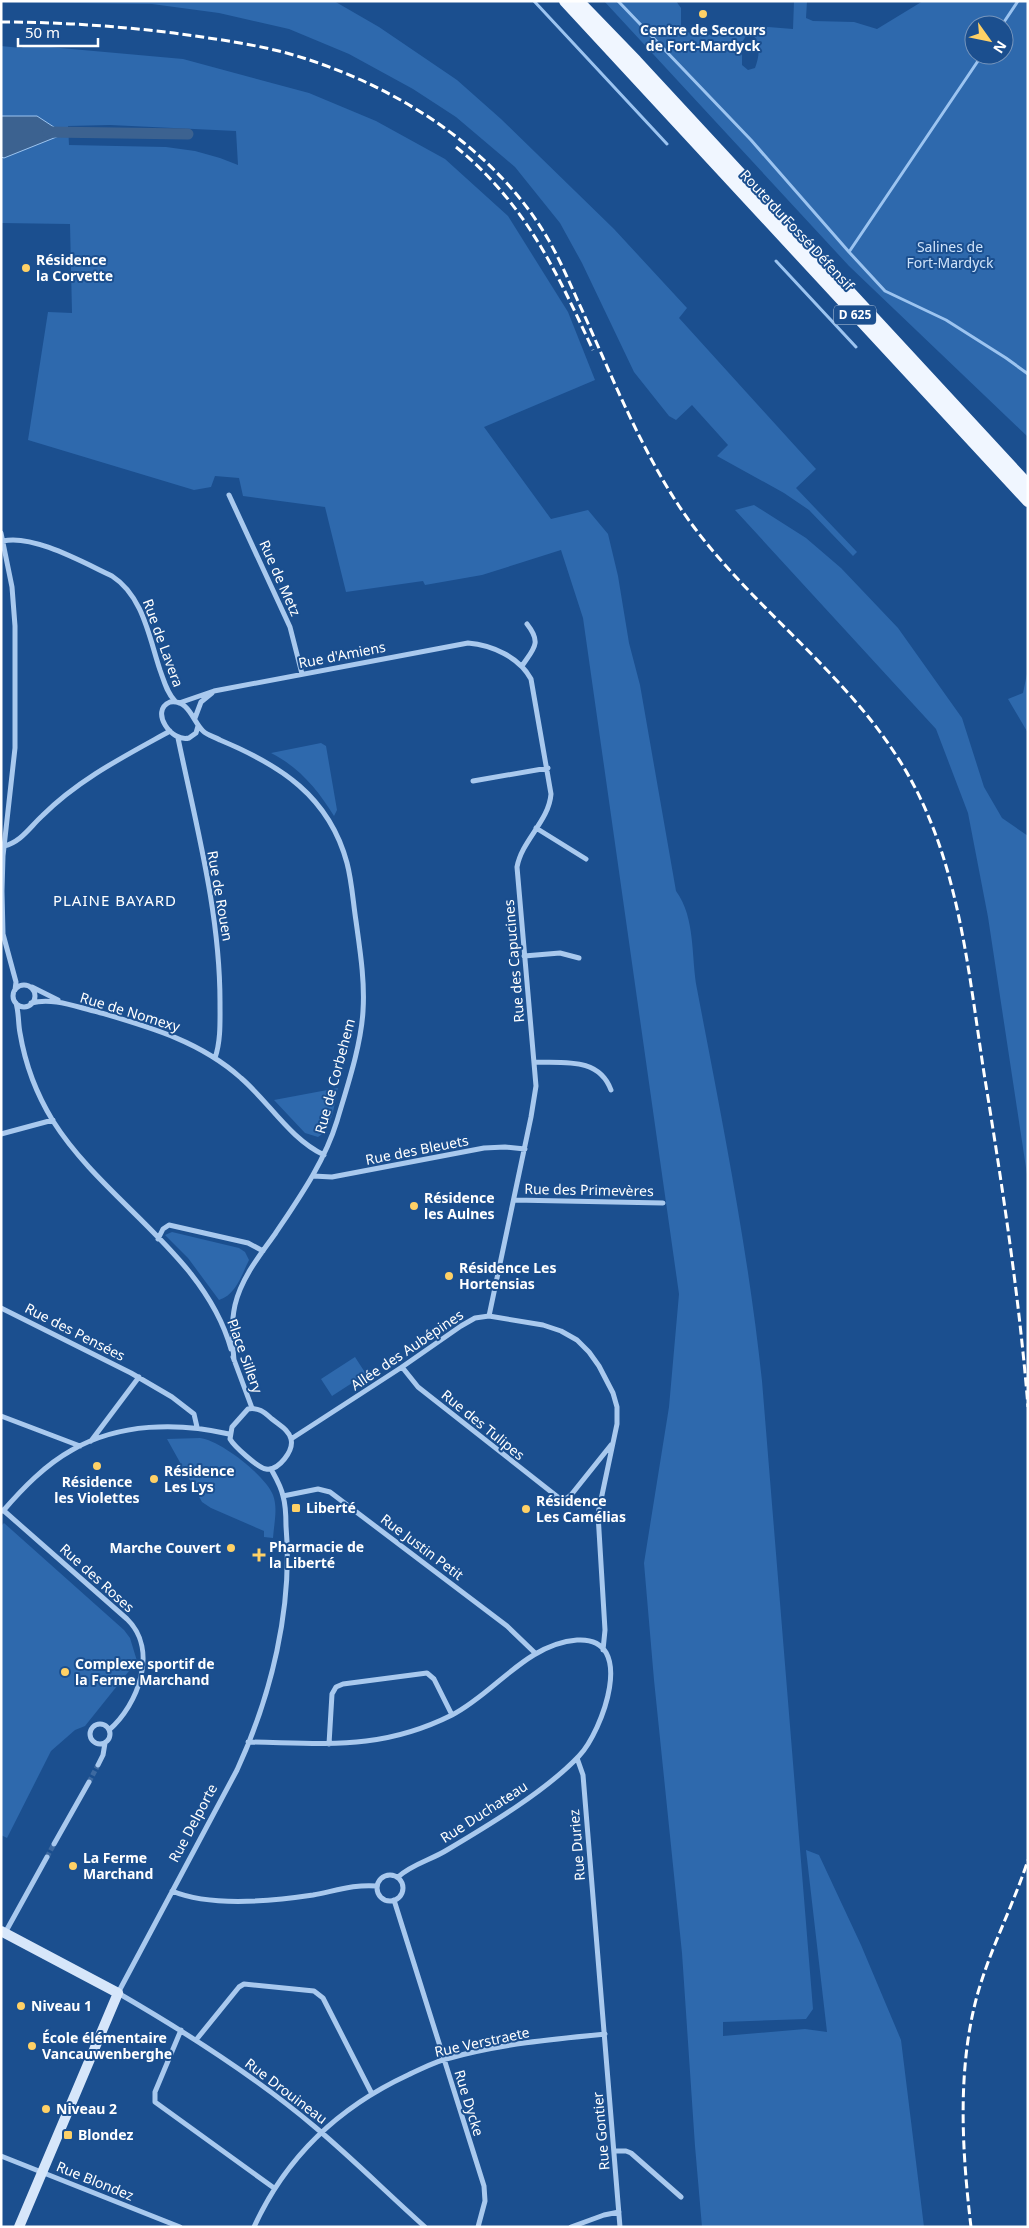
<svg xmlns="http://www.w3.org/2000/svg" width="1029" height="2228" viewBox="0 0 1029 2228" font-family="'Noto Sans',sans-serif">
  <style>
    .green { fill: #2e69ad; fill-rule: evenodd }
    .water { fill: #3c6290; stroke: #9cc4f0 }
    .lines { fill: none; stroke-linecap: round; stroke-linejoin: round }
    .stream { stroke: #9cc4f0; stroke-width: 3 }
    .canal { stroke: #3c6290; stroke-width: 11 }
    .street-tunnel { stroke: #3d69a0; stroke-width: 5; stroke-dasharray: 5 2.5; stroke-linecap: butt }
    .street { stroke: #a9c9ee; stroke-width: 5 }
    .secondary { stroke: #d6e6fa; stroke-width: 10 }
    .primary { stroke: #f0f6ff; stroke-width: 12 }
    .rail { stroke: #fff; stroke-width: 3; stroke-dasharray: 9 4; stroke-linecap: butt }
    .poi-dot { fill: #ffd166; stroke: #1b4f8f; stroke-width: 2 }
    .labels { text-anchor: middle; stroke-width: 4; stroke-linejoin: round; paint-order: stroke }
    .shield { fill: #1b4f8f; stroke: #bbcadd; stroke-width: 1 }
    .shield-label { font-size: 12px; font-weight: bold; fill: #fff }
    .poi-label { font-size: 14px; font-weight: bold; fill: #fff; stroke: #1b4f8f; text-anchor: start }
    .street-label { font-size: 14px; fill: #fff; stroke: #1b4f8f }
    .park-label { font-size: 14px; fill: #cfe3fa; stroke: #1b4f8f }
    .neighbourhood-label { font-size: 15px; letter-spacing: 1px; fill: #fff; stroke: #1b4f8f }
  </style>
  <rect width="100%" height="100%" fill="#1b4f8f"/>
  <!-- green -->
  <path class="green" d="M334,1L379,27L457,80L501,119L614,229L687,308L679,318L816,469L796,488L857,552L853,556L809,510L784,493L717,456L728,445L692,405L676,420L669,416L634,372L582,263L560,223L515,167L456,117L413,89L349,54L289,29L219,13L152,4L1,2Z
    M604,1H676L681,8V28L684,32L723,36L754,26L793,29L794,1H807L806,18L813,21L854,22L877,29L923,1H1028V437L849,266ZM974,25H1004V55H974ZM746,36H754C761,46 759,57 755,68L748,70L742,65V42Z
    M27,45L183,59L309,93L376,121L445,159L508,216L568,312L595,380L484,427L551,519L588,510L608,534L618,576L629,643L640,685L676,891C696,918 691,958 697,989C722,1120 748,1249 762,1381L813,2009L806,2019L723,2022V2036L805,2029L827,2032L806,1850L819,1855L861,1945L901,2040L924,2227H702L695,2146L682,1953L654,1680L644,1563L669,1407L679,1294L583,618L561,550L482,575L425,585L423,581L346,592L325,507L243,496L239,478L215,476L211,487L194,490L28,440L48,312L72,313L70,224L1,223V46L21,48ZM110,125L236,131L238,165L220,158L195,151L166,147L69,145L68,126Z
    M754,505L806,538L841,568L898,628L962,718L984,787L1002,818L1028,836V1181L988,917L968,813L936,729L735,510Z
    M1028,669V733L1008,699L1023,693Z
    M321,743L326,746L337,810L334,816C318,790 299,767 271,753Z
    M338,1088C334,1104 333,1128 318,1137L305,1133L274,1100Z
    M172,1232L239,1248L245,1252L249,1260C242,1274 236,1295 219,1300L188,1258L165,1235Z
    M355,1357L366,1374L332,1396L321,1379Z
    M200,1438C220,1440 266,1476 273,1495C278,1508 274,1524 273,1538L264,1537V1531L211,1508L202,1502L167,1439Z
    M4,1523L124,1630L130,1638L137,1661L85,1726L75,1730L51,1751L7,1838L1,1835V1526Z"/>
  <!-- water -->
  <path class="water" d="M1,116H37L60,131H64V134L4,158L1,157Z"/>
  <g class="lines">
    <!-- stream -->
    <path class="stream" d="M534,1L667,144
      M618,1L751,140L849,252L982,55
      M1002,25L1018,1
      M849,252L885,291L946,320L1006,358L1028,374
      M776,261L856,347"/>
    <!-- canal -->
    <path class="canal" d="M48,132L188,134"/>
    <!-- street-tunnel -->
    <path class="street-tunnel" d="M89,1782L98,1765
      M47,1857L54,1844"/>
    <!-- street -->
    <path class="street" d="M229,495L290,627L302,674
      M1,533L12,587L15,626V748L3,856L2,891L3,934L16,982L15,990
      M3,541C33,534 84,563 112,576C143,596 149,637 160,670C164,681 167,693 175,701
      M522,666C534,648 542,643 527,624
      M179,703L214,691L468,643C492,645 519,657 531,679L551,794C549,821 522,840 517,867L536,1086L531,1117L489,1316
      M195,718L201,702L212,693
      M198,726L196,733L189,738C172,743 149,711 170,702C189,699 193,722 203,731C207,735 215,737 220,740C280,765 329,796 347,863C352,882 353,902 356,921C360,950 365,981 363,1011C361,1046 347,1087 337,1121C324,1163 299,1198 275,1234C259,1256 241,1279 235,1305C231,1323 232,1342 234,1360
      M178,738C196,825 220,913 220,1002C220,1020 221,1041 215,1058
      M473,781L548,768
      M536,828L586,859
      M4,846C21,842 30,827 42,816C79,779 125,756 170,731
      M524,956L560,953L579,958
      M13 996a11 11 0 1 1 22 0a11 11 0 1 1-22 0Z
      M32,987L58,1000
      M16,1003C19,1013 18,1023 20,1033C25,1063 37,1095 53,1121C104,1202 205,1255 231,1349
      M31,1003C53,997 76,1007 98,1012C149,1027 200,1041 241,1078C269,1102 290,1139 324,1155
      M535,1062C564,1063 599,1057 611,1090
      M1,1134L53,1120
      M313,1176L332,1177L484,1148L505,1147L525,1149
      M514,1200L663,1203
      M158,1239L163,1229L169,1225L248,1243L263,1251
      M1,1308L131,1373L172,1397L194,1414L197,1427
      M233,1357L252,1408
      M402,1367L418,1387L559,1498H567L571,1495L611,1445
      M248,1409C259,1407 265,1413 272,1419C279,1425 289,1430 291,1439C294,1450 279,1471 266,1469C258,1468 234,1446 230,1439L232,1427Z
      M1,1416L80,1446
      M291,1439L402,1367L461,1326L475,1318L489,1316L543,1325L561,1331L577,1340L589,1352L599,1366L613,1393L617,1407V1424L598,1514L605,1630L603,1650
      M91,1441L139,1377
      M271,1469C276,1478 281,1486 283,1496C286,1506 286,1516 286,1526C293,1608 271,1696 237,1770L118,1993C187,2033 255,2076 315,2127C353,2159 388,2194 425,2227
      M283,1496L318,1489L330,1492L507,1626L535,1653
      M3,1510L127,1619C159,1650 138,1705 109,1730
      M3,1511C23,1488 45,1465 72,1450C119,1423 178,1422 229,1434
      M90 1734a10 10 0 1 1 20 0a10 10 0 1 1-20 0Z
      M248,1742C325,1743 380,1751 452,1715C495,1693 526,1644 577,1640C638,1636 602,1732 579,1756C546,1791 489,1825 447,1850C431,1860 412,1864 398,1877
      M329,1744L332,1694L336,1687L343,1684L427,1673L434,1679L452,1715
      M577,1758L583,1775L620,2227
      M98,1765L103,1755L105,1743
      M54,1844L89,1782
      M377 1888a13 13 0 1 1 26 0a13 13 0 1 1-26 0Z
      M172,1891C210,1907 273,1901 313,1895C335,1891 354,1884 377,1886
      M394,1900L484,2186L485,2201L478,2227
      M5,1933L47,1857
      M181,2030L155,2092V2102L274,2188
      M196,2040L239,1987L244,1984L314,1991L323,1998L372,2094
      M615,2151H626L631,2153L681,2197
      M1,2156L180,2227
      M254,2227C286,2157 339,2107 408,2075C422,2069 435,2061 450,2058C500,2044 553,2039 605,2034
      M571,2227L604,2215L619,2212"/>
    <!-- secondary -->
    <path class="secondary" d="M1,1931L118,1993L19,2227"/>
    <!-- primary -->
    <path class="primary" d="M565,1L1028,501
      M578,1L636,61L1028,485"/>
    <!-- rail -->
    <path class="rail" d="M1,22C59,22 116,26 174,33C215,39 257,44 297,56C396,86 495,148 548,239C559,258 568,279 577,299C609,369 637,442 679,506C740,598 834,661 894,752C958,847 967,963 984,1073C1002,1184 1019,1295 1028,1407
      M456,147C526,204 556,271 593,350
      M971,2227C962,2151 957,2070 977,1996C990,1949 1013,1906 1028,1860"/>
  </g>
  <!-- markers -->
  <g class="poi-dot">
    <circle cx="703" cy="14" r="5"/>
    <circle cx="26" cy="268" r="5"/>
    <circle cx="414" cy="1206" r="5"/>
    <circle cx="449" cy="1276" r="5"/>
    <circle cx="97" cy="1466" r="5"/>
    <circle cx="154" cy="1479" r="5"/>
    <rect x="291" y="1503" width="10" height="10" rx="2.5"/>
    <circle cx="526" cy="1509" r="5"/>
    <circle cx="231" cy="1548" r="5"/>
    <path d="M256.5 1547.5h5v5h5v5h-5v5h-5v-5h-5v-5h5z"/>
    <circle cx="65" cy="1672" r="5"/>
    <circle cx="73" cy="1866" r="5"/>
    <circle cx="21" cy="2006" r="5"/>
    <circle cx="32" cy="2046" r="5"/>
    <circle cx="46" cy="2109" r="5"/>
    <rect x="63" y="2130" width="10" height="10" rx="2.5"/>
  </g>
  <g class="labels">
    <!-- shield labels -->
    <rect class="shield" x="834" y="305.5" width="42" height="19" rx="4"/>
    <g class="shield-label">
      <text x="855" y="319">D 625</text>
    </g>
    <!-- poi labels -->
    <g class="poi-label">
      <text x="703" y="35" text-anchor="middle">Centre de Secours<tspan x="703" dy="16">de Fort-Mardyck</tspan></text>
      <text x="36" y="265">Résidence<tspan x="36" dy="16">la Corvette</tspan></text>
      <text x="424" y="1203">Résidence<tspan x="424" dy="16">les Aulnes</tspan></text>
      <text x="459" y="1273">Résidence Les<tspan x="459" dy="16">Hortensias</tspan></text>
      <text x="164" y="1476">Résidence<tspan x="164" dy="16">Les Lys</tspan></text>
      <text x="97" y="1487" text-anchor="middle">Résidence<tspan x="97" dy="16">les Violettes</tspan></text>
      <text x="536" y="1506">Résidence<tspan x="536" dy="16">Les Camélias</tspan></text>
      <text x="306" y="1513">Liberté</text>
      <text x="269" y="1552">Pharmacie de<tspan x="269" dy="16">la Liberté</tspan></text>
      <text x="221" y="1553" text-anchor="end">Marche Couvert</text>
      <text x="75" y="1669">Complexe sportif de<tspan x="75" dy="16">la Ferme Marchand</tspan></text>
      <text x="83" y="1863">La Ferme<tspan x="83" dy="16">Marchand</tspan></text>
      <text x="31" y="2011">Niveau 1</text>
      <text x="42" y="2043">École élémentaire<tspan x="42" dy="16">Vancauwenberghe</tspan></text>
      <text x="56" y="2114">Niveau 2</text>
      <text x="78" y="2140">Blondez</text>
    </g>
    <!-- street labels -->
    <g class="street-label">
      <text transform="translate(797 230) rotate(47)" y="5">Route du Fossé Défensif</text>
      <text transform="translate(280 578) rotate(66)" y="5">Rue de Metz</text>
      <text transform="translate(163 643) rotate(70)" y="5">Rue de Lavera</text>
      <text transform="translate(342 655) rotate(-11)" y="5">Rue d'Amiens</text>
      <text transform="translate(220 896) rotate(80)" y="5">Rue de Rouen</text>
      <text transform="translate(514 961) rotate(-95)" y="5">Rue des Capucines</text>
      <text transform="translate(130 1012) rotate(17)" y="5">Rue de Nomexy</text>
      <text transform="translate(335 1076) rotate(-75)" y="5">Rue de Corbehem</text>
      <text transform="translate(417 1150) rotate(-11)" y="5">Rue des Bleuets</text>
      <text transform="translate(589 1190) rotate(1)" y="5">Rue des Primevères</text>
      <text transform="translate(75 1332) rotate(27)" y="5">Rue des Pensées</text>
      <text transform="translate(407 1350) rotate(-34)" y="5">Allée des Aubépines</text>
      <text transform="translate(245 1356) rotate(70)" y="5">Place Sillery</text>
      <text transform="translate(483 1425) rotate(39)" y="5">Rue des Tulipes</text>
      <text transform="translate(422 1547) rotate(37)" y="5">Rue Justin Petit</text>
      <text transform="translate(97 1578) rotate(42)" y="5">Rue des Roses</text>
      <text transform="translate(484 1812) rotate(-33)" y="5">Rue Duchateau</text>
      <text transform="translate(193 1823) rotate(-62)" y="5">Rue Delporte</text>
      <text transform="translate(577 1845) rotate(-95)" y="5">Rue Duriez</text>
      <text transform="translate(482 2042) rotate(-12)" y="5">Rue Verstraete</text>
      <text transform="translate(286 2091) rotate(37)" y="5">Rue Drouineau</text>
      <text transform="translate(469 2103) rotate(73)" y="5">Rue Dycke</text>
      <text transform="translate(601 2131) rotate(-95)" y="5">Rue Gontier</text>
      <text transform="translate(95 2181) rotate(22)" y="5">Rue Blondez</text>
    </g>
    <!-- park labels -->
    <g class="park-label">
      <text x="950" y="252">Salines de<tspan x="950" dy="16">Fort-Mardyck</tspan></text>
    </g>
    <!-- neighbourhood labels -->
    <g class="neighbourhood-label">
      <text x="115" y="906">PLAINE BAYARD</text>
    </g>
  </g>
  <!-- border -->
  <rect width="1029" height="2228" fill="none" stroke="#ffffff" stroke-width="5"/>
  <!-- north arrow -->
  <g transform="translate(989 40) rotate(123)"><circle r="24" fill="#1b4f8f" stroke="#7695bc"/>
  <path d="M0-4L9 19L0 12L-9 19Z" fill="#ffd166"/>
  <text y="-8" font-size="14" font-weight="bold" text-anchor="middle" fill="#ffffff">N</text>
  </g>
  <!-- scale -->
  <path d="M18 38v8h80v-8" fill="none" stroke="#ffffff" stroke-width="2.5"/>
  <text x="25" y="38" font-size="15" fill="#ffffff" stroke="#1b4f8f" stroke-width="4" paint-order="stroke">50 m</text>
</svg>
